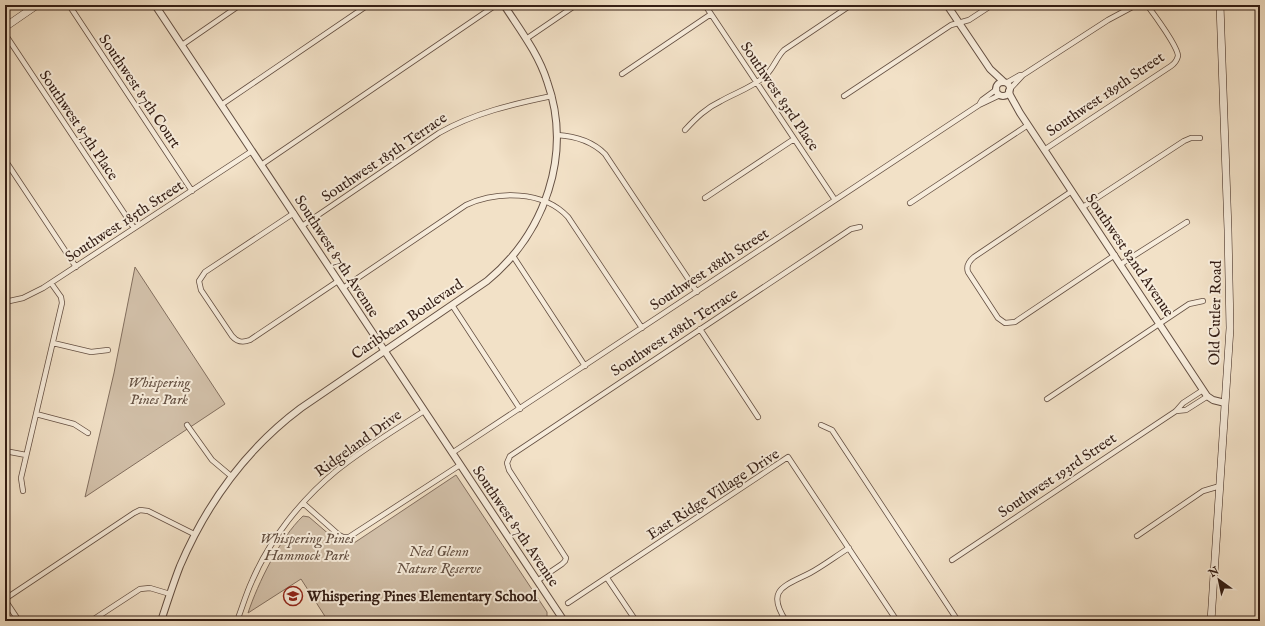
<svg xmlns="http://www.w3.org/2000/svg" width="1265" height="626" viewBox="0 0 1265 626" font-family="'IM FELL English',serif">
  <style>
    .green { fill: #d2c0a9; stroke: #836f5f }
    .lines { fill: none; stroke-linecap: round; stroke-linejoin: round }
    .minor-casing { stroke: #644f42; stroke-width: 6 }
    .tertiary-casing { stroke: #644f42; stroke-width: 8 }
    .secondary-casing { stroke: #341e15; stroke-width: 8 }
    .minor { stroke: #f7ecdb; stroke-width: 4.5 }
    .tertiary { stroke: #f7ecdb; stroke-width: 6 }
    .secondary { stroke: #f7ecdb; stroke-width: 7 }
    .labels { text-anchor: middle; stroke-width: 4; stroke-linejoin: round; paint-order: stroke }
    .street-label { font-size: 15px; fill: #341e15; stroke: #f7ecdb }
    .park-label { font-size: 15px; font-style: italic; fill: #634f41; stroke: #f7ecdb }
    .poi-label { font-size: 15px; font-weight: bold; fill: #341e15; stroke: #f7ecdb; text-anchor: start }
  </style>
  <rect width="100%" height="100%" fill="#f2e1c7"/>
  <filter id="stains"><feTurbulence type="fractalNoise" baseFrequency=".005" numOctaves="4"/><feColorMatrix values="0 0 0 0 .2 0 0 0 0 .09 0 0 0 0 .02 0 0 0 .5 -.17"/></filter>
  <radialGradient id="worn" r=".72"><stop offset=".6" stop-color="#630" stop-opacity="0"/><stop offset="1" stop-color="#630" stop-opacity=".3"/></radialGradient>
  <!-- green -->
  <path class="green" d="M135,267L225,404L85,497L114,373Z
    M456,475L547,612V616L544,621H328L301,579L248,613C258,583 280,538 303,516L309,517L338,542L344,544L354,543Z"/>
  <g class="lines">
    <!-- minor casing -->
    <g class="minor-casing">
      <path id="minor" d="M69,5L192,191
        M705,5L835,200
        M5,34L134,228
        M526,39L576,5
        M182,45L240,5
        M622,74L711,14
        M1006,83L1020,75H1023L1108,20L1136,5
        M1010,89L1023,75
        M844,96L951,25L969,20L992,5
        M221,105L368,5
        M979,105L982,100L997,89
        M685,130C696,118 706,108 721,101C735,93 751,88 764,77C773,70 776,58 784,50L851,5
        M557,135C574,136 592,141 605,154L697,292
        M1044,150L1171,66C1174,64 1177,60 1178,56C1178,47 1153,13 1147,5
        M5,160L76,267
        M261,165L496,5
        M1072,191L974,257C969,261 966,266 968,272L998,318L1005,323L1015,322L1115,255
        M705,198L794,139
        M910,203L1028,125
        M1083,207L1184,141L1191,138H1200
        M294,213L205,272L199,281L201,290L232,336C237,342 242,343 250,340L338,281
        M302,226L439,133C474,113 513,104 552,96
        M513,256L585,366
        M1121,264L1187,222
        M343,288L466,205C497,191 543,190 568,217L642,328
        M5,302L23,298L43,288L252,151
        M452,305L520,409
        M700,329L758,417
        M53,343L91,352L108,350
        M1047,399L1189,304L1203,301
        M1176,411L1186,410L1208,396
        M36,414L74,424L88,433
        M187,425L212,460L231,476
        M821,425L832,430L958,621
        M5,451L26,455
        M452,453L979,105L1000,95
        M23,491L21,478L62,303L61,297L51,283
        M303,503L339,535L343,537H349L460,465
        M1137,536L1203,491L1220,486
        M952,560L1176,411L1183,403L1203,390
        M607,578L636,621
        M537,581L562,564L565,561L566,558L509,470L507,463L510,456L851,229L860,227
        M5,599L134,513L140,510L148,511L194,534
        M5,600L19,621
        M568,603L788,457L897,621
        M91,621L140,589L150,588L170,594
        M237,621C242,608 246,594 252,581C270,539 301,500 336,471C363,449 395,430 424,411
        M786,621C765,589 785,586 810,573C823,566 836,556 849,548
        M1259,621L1260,597"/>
    </g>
    <!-- tertiary casing -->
    <g class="tertiary-casing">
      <path id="tertiary" d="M155,5L564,621
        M947,5L990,69L1004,82
        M996 89a7 7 0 1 1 14 0a7 7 0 1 1-14 0Z
        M1009,91L1010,95L1020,113L1207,396L1213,400L1225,403
        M161,621C167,603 173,584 180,566C207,503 246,449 301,408L487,281C545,233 573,154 547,81C538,53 520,30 504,5"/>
    </g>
    <!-- secondary casing -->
    <g class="secondary-casing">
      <path id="secondary" d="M5,27L37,5
        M1211,621L1230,328L1228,230L1220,5"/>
    </g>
    <!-- minor -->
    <use href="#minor" class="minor"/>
    <!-- tertiary -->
    <use href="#tertiary" class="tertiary"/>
    <!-- secondary -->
    <use href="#secondary" class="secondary"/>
  </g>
  <!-- icons -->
  <defs>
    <g id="school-ring" transform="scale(1)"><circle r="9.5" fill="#f7ecdb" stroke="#8f2418" stroke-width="1.5"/><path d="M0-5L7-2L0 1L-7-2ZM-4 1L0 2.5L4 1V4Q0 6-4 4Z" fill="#8f2418"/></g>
  </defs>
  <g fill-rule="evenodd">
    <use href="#school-ring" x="293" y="596"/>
  </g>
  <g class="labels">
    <!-- street labels -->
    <g class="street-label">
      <text transform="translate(140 91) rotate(56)" y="5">Southwest 87th Court</text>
      <text transform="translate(1105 94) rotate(-34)" y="5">Southwest 189th Street</text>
      <text transform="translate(780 96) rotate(56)" y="5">Southwest 83rd Place</text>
      <text transform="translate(79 125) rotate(56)" y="5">Southwest 87th Place</text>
      <text transform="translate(384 157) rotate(-34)" y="5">Southwest 185th Terrace</text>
      <text transform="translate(124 221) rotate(-33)" y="5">Southwest 185th Street</text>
      <text transform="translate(1130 255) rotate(56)" y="5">Southwest 82nd Avenue</text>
      <text transform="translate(337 256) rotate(57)" y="5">Southwest 87th Avenue</text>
      <text transform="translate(709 269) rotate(-33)" y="5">Southwest 188th Street</text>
      <text transform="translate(1215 313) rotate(-89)" y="5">Old Cutler Road</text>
      <text transform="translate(407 319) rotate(-34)" y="5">Caribbean Boulevard</text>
      <text transform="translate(674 332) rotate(-33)" y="5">Southwest 188th Terrace</text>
      <text transform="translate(358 443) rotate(-36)" y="5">Ridgeland Drive</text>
      <text transform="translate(1057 475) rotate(-34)" y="5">Southwest 193rd Street</text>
      <text transform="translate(713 494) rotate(-33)" y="5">East Ridge Village Drive</text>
      <text transform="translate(516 526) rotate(56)" y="5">Southwest 87th Avenue</text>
    </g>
    <!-- park labels -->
    <g class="park-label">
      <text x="159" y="387">Whispering<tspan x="159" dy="17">Pines Park</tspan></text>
      <text x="307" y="543">Whispering Pines<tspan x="307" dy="17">Hammock Park</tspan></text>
      <text x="439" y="556">Ned Glenn<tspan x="439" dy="17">Nature Reserve</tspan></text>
    </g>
    <!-- poi labels -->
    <g class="poi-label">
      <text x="307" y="601">Whispering Pines Elementary School</text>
    </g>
  </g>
  <!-- margin -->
  <rect width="1265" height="626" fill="none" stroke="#f2e1c7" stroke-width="20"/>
  <rect x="6" y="6" width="1253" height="614" fill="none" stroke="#341e15" stroke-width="2"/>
  <rect x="10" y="10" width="1245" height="606" fill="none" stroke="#341e15"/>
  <!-- north arrow -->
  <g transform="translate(1219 580) rotate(327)" stroke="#f7ecdb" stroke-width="3" paint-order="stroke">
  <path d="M0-3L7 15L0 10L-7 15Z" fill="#341e15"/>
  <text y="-6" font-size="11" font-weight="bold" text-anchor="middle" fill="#341e15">N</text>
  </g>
  <rect width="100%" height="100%" filter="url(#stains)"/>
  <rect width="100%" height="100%" fill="url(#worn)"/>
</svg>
